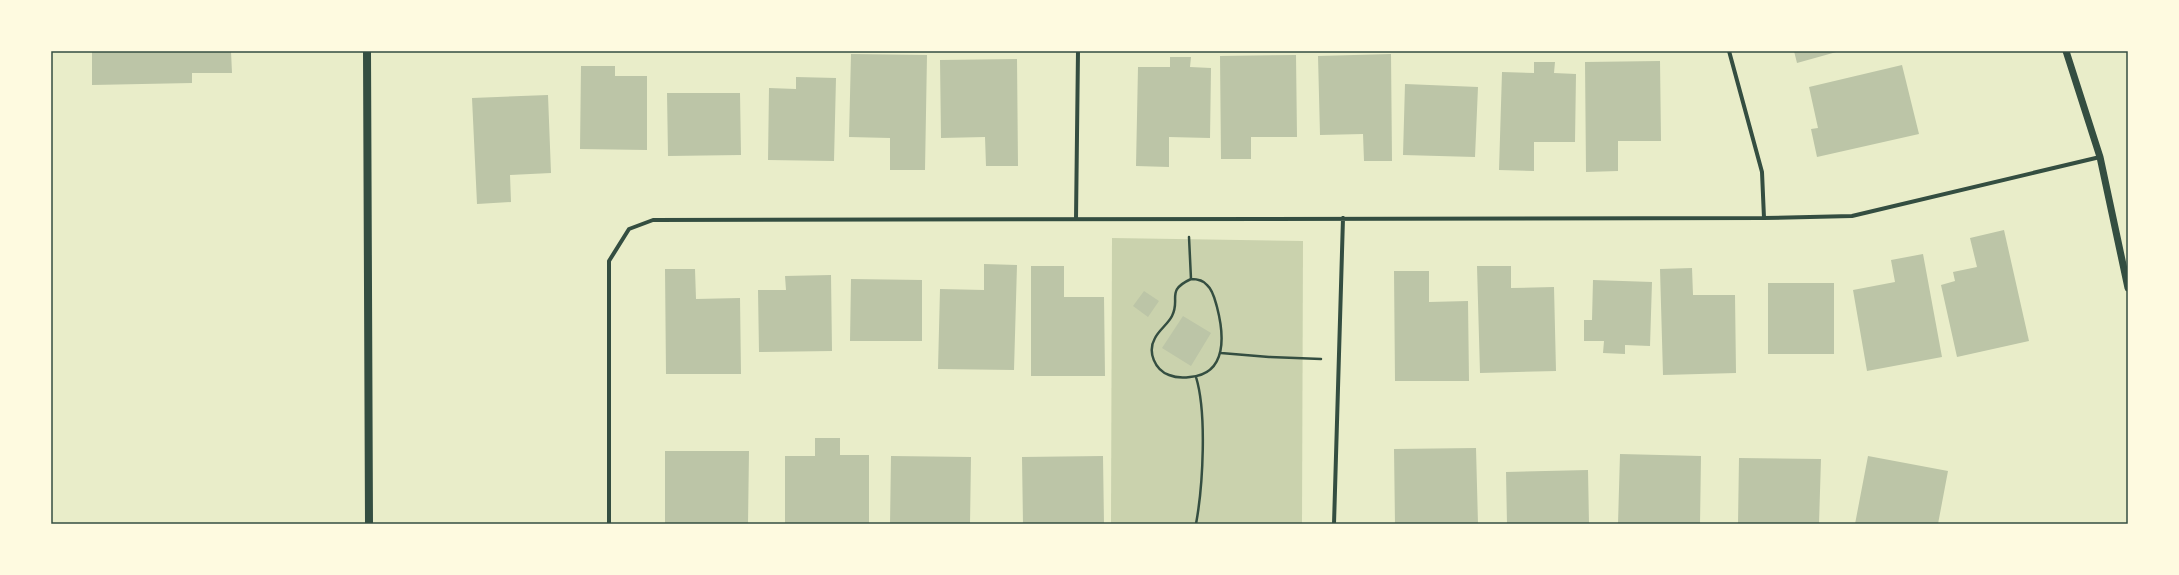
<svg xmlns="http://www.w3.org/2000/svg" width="2179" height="575" viewBox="0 0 2179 575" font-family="'Asap Condensed',sans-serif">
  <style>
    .green { fill: #cad2ad }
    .building { fill: #bcc5a7 }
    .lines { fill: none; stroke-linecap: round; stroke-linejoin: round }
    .path { stroke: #344e41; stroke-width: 2.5 }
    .minor { stroke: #344e41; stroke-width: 4 }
    .tertiary { stroke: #344e41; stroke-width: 7 }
    .secondary { stroke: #344e41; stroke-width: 8 }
    .neatline { fill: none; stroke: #344e41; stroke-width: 1.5 }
  </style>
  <rect width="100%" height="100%" fill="#e9edc9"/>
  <!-- green -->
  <path class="green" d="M1112,238L1303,241L1302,524H1111Z"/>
  <!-- building -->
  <path class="building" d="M92,51H231L232,73H192V83L92,85Z
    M1794,51H1840L1797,63Z
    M851,54L927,55L925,170H890V138L849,137Z
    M1391,54L1392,161H1364L1363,134L1320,135L1318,56Z
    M1296,55L1297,137H1251V159H1221L1220,56Z
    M1170,57H1191L1190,67L1211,68L1210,138L1169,137V167L1136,166L1138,67H1170Z
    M1017,59L1018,166H986L985,137L941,138L940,60Z
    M1660,61L1661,141H1618V171L1586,172L1585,62Z
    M1534,62H1555L1554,73L1576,74L1575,142H1534V171L1499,170L1502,72L1534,73Z
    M1902,65L1919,134L1817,157L1811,129L1818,128L1809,87Z
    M581,66H615V76H647V150L580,149Z
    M796,77L836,78L834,161L768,160L769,88L796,89Z
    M1405,84L1478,87L1475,157L1403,155Z
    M667,93H740L741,155L668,156Z
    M548,95L551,173L510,175L511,202L477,204L472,98Z
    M2004,230L2029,341L1957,357L1941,285L1955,281L1953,272L1977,267L1970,238Z
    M1923,254L1942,357L1867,371L1853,290L1895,282L1891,260Z
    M984,264L1017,265L1014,370L938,369L940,289L984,290Z
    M1031,266H1064V297H1104L1105,376H1031Z
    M1477,266H1511V288L1554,287L1556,371L1480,373Z
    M1692,268L1693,295H1735L1736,373L1663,375L1660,269Z
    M665,269H695L696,299L740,298L741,374H666Z
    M1394,271H1429V302L1468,301L1469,381H1395Z
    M831,275L832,351L759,352L758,290H786L785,276Z
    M851,279L922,280V341H850Z
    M1593,280L1652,282L1650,346L1625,345V354L1603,353L1604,341H1584V320H1592Z
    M1768,283H1834V354H1768Z
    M1144,291L1159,301L1148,317L1133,306Z
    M1183,316L1211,333L1191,366L1162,348Z
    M815,438H840V455H869V524H785V456H815Z
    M1476,448L1478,524H1395L1394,449Z
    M665,451H749L748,524H665Z
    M1620,454L1701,456L1700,524H1618Z
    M891,456L971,457L970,524H890Z
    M1103,456L1104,524H1023L1022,457Z
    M1868,456L1948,471L1938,524H1855Z
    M1739,458L1821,459L1819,524H1738Z
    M1588,470L1589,524H1507L1506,472Z"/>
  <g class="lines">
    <!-- path -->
    <path class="path" d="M1189,237L1191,279
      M1191,279C1197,279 1203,280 1207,285C1213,290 1215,300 1217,307C1224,334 1228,374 1190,377C1183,378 1176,378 1169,375C1155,370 1147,352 1155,338C1159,330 1168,324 1172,316C1181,299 1165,291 1191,279Z
      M1221,353L1269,357L1321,359
      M1196,377C1207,413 1203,486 1196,524"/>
    <!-- minor -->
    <path class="minor" d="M1729,51L1762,172L1764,218
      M1076,219L1078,51
      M609,524V261L629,229L653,220L1764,218L1852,216L2100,157
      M1334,524L1343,218"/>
    <!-- tertiary -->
    <path class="tertiary" d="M2066,51L2100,157L2128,288"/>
    <!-- secondary -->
    <path class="secondary" d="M367,51L369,524"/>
  </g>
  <!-- border -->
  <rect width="2179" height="575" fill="none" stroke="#fefae0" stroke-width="104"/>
  <rect x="52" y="52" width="2075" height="471" class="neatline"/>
</svg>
